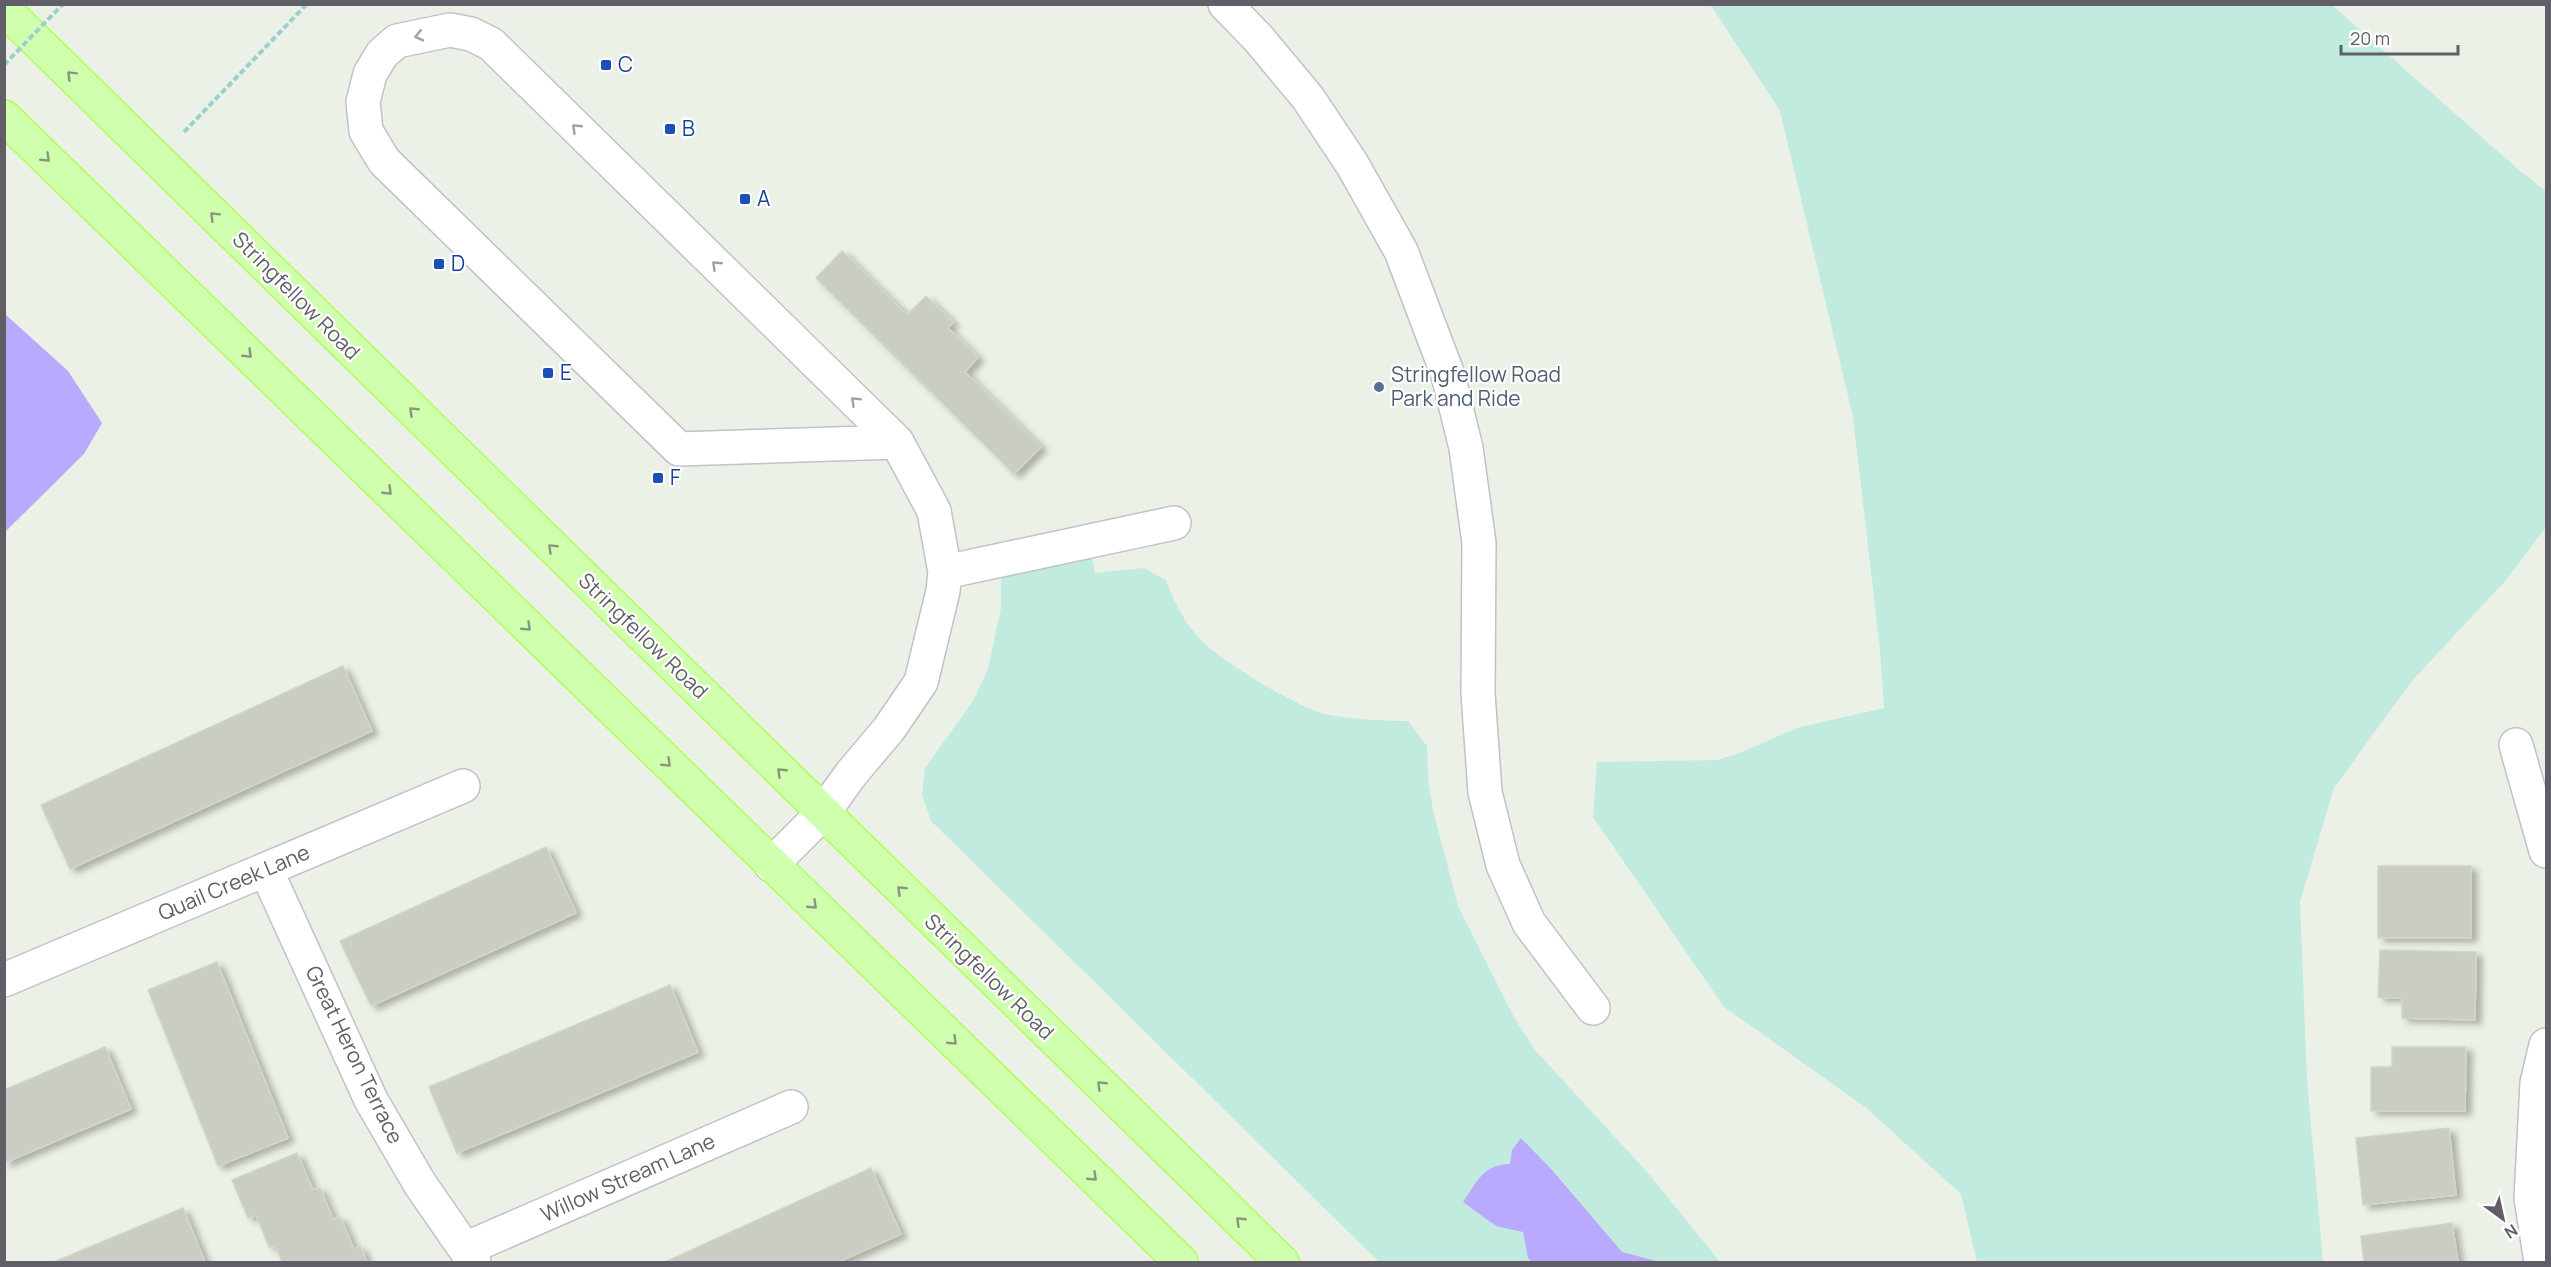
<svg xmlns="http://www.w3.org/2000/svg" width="2551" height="1267" viewBox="0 0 2551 1267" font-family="Manrope,sans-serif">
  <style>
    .green { fill: #c2ebe0 }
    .water { fill: #b9a9ff }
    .building { fill: #c9cdc3; stroke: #cfd7c4; stroke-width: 1.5; filter: url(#shadow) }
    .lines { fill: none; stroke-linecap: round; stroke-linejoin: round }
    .minor-casing { stroke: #c3c0c8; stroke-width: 36 }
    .major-casing { stroke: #affe54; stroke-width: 36 }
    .path { stroke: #9ccfd0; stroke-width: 4; stroke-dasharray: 6 3; stroke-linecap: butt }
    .minor { stroke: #fff; stroke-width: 33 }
    .major { stroke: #d0ffae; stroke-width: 33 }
    .path-bridge { stroke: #9ccfd0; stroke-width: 4; stroke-dasharray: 6 3; stroke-linecap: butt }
    .oneway { stroke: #a09ea4 }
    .oneway2 { stroke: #889680 }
    .transit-dot { fill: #1a4fb4; stroke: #fff; stroke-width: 2 }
    .service-dot { fill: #5c6f8a; stroke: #fff; stroke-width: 2 }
    .labels { text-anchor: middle; stroke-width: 4.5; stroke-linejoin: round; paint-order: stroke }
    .transit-label { font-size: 21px; fill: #164399; stroke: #fff; text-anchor: start }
    .street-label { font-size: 21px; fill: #615e68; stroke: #fff }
    .service-label { font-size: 21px; fill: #4e5e75; stroke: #fff; text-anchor: start }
  </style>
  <defs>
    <filter id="shadow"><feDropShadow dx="6" dy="4" stdDeviation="3" flood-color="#0004"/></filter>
  </defs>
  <rect width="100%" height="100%" fill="#ecf1e7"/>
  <!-- green -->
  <path class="green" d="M1708,5H2332L2519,170L2546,191V527L2507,579L2411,682L2334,788L2300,902L2307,1079L2323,1262H1977L1961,1194L1865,1107L1724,1007L1593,817L1597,762L1717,760L1740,753L1796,728L1884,708L1880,650L1853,417L1780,111L1712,7Z
    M1092,556L1095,573L1144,568L1166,580C1173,600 1183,619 1197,636C1215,658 1298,708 1325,714C1352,719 1380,721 1408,721L1427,746L1428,778L1433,810L1458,906L1515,1019L1536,1051L1648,1173L1720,1262H1379L931,821L922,795L925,768L973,701L988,669L1001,608V579L1007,572Z"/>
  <!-- water -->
  <path class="water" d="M5,314L68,371L102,423L84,454L5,532Z
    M1521,1138L1552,1170L1622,1252L1660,1262H1532L1528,1258L1523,1232L1496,1226L1463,1202C1478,1181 1482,1165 1510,1164L1512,1150Z"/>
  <!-- building -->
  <path class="building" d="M842,251L907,315L926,296L953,322L948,328L978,357L965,372L1041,447L1014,474L816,278Z
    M343,666L372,731L70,869L41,805Z
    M546,847L576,913L371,1006L340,941Z
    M2378,866H2471V938H2378Z
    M2380,950L2476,952L2475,1020L2402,1018V998L2378,997Z
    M217,962L288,1138L218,1166L148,990Z
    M670,985L698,1052L457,1153L429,1087Z
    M105,1047L131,1109L4,1163V1090Z
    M2392,1047H2466L2465,1111H2371V1067H2392Z
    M2449,1128L2456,1195L2363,1205L2356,1138Z
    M297,1153L313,1190L320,1188L333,1219L340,1217L354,1249L360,1246L367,1262H282L276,1247H269L256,1215L248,1218L232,1180Z
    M871,1168L901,1234L838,1262H665Z
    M183,1208L205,1262H54Z
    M2452,1223L2458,1262H2364L2361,1236Z"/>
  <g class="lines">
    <!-- minor casing -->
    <g class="minor-casing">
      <path id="minor" d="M1225,4L1258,38L1308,98L1352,164L1401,251L1448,375L1466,448L1479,543L1478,693L1485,792L1503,865L1529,923L1593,1008
        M945,572L1174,523
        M2516,745L2546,851
        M771,865L823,813L851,774L889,729L921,682L943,591L945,572L934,511L897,442L491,44L471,34L450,30L397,41L382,54L370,74L363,102L366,131L384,161L679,449L897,442
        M266,870L371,1100L420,1184L474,1262
        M4,980L463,786
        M465,1249L791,1107
        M2541,1262L2531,1198L2537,1083L2546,1045"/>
    </g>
    <!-- major casing -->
    <g class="major-casing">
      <path id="major" d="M4,9L1282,1262
        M4,117L1181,1262"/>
    </g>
    <!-- path -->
    <path class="path" d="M184,132L307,4"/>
    <!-- minor -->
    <use href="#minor" class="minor"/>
    <!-- major -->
    <use href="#major" class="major"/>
    <!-- path-bridge -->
    <path class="path-bridge" d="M4,65L63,4"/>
  </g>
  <!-- one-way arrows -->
  <defs><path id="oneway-chevron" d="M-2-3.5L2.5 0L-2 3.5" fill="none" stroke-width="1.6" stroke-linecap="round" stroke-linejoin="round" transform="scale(1.5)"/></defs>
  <g class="oneway">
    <use href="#oneway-chevron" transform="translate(419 36) rotate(167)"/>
    <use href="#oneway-chevron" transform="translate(576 128) rotate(-136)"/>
    <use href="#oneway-chevron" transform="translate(716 265) rotate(-136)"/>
    <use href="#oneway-chevron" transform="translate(855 401) rotate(-136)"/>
  </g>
  <g class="oneway2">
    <use href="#oneway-chevron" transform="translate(71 75) rotate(-135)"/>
    <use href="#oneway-chevron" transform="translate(46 158) rotate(44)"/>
    <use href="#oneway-chevron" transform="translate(214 216) rotate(-135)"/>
    <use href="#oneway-chevron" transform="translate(248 354) rotate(44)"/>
    <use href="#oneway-chevron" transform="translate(413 411) rotate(-136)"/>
    <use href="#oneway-chevron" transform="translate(388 491) rotate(44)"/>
    <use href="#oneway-chevron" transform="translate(552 548) rotate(-136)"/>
    <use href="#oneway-chevron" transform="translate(527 627) rotate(44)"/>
    <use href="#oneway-chevron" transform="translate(667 763) rotate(44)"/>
    <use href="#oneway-chevron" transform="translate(781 772) rotate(-136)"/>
    <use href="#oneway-chevron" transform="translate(901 890) rotate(-136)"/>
    <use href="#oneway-chevron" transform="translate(813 905) rotate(44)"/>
    <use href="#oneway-chevron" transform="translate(953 1041) rotate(44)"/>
    <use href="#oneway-chevron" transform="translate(1101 1085) rotate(-136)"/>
    <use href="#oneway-chevron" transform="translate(1093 1177) rotate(44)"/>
    <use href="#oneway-chevron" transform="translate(1240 1221) rotate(-136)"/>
  </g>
  <!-- markers -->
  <g class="transit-dot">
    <rect x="600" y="59" width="12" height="12" rx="3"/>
    <rect x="664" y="123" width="12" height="12" rx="3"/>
    <rect x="739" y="193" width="12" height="12" rx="3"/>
    <rect x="433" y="258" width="12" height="12" rx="3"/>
    <rect x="542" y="367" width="12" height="12" rx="3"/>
    <rect x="652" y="472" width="12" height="12" rx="3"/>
  </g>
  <circle class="service-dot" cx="1379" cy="387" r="6"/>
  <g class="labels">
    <!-- transit labels -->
    <g class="transit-label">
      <text x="618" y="72">C</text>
      <text x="682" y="136">B</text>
      <text x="757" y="206">A</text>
      <text x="451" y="271">D</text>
      <text x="560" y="380">E</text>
      <text x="670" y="485">F</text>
    </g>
    <!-- street labels -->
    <g class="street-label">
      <text transform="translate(296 296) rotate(45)" y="7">Stringfellow Road</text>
      <text transform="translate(643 636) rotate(44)" y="7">Stringfellow Road</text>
      <text transform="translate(234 883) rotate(-23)" y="7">Quail Creek Lane</text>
      <text transform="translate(989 977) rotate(44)" y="7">Stringfellow Road</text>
      <text transform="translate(354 1055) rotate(64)" y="7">Great Heron Terrace</text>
      <text transform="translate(628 1178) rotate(-24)" y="7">Willow Stream Lane</text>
    </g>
    <!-- service labels -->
    <g class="service-label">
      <text x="1391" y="382">Stringfellow Road<tspan x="1391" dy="24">Park and Ride</tspan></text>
    </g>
  </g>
  <!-- border -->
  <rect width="2551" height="1267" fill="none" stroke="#615e68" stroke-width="12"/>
  <!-- north arrow -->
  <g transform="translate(2503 1219) rotate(147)" stroke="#ffffff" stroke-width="4.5" paint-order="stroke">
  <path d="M0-4.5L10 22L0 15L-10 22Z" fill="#615e68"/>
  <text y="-9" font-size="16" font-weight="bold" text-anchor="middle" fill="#615e68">N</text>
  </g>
  <!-- scale -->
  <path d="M2341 45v9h117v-9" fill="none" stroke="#615e68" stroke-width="3"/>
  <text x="2350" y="45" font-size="18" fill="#615e68" stroke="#ffffff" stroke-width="4.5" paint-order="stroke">20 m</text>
</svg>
